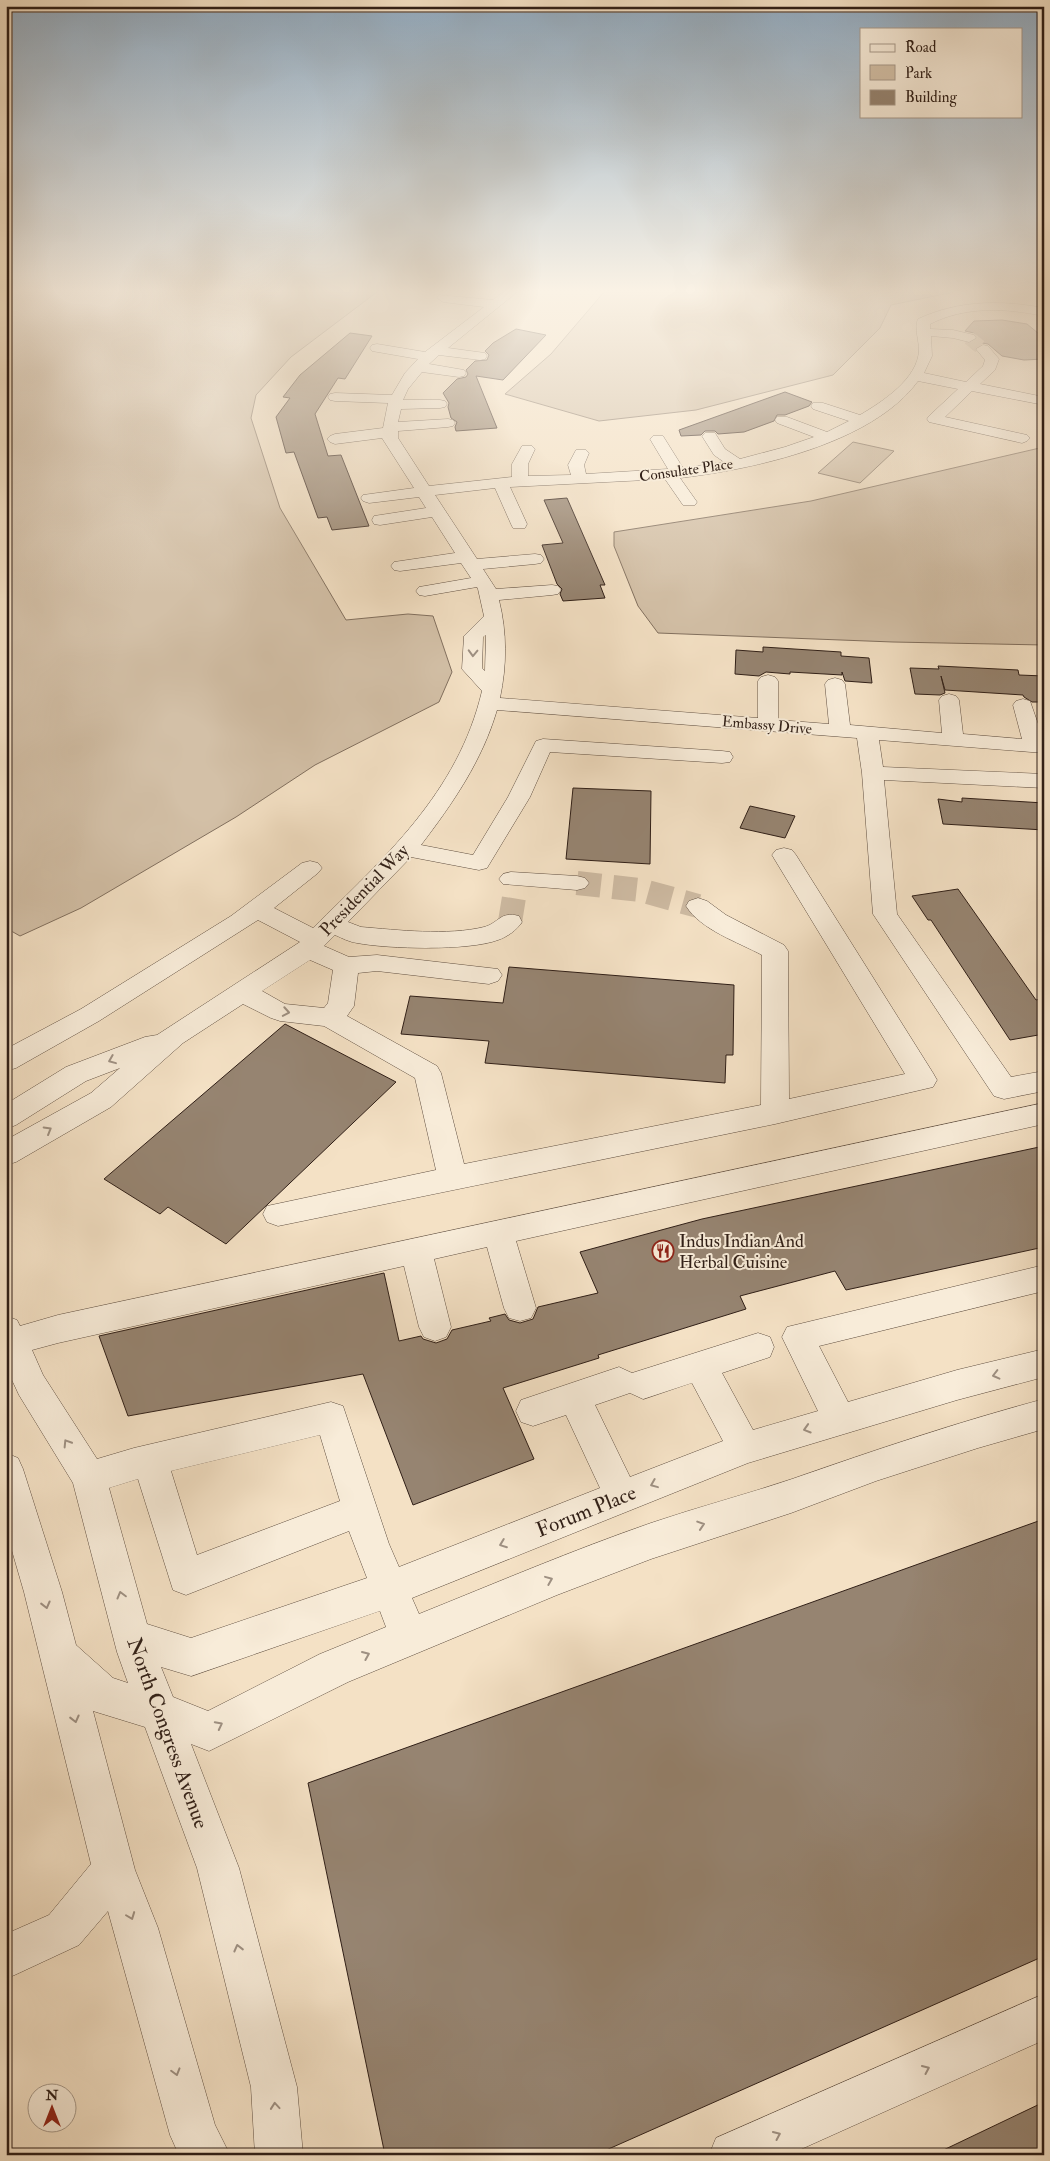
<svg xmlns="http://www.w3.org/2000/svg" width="1050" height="2161" viewBox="0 0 1050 2161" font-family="'IM FELL Double Pica',serif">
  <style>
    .green { fill: #d3c0a7; stroke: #82705f }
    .building { fill: #968471; stroke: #301f17 }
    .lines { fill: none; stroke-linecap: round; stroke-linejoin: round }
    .minor-tunnel-far1 { stroke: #cdbaa2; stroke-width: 14; stroke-dasharray: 14 7; stroke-linecap: butt }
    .minor-tunnel { stroke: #cdbaa2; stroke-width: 24; stroke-dasharray: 24 12; stroke-linecap: butt }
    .minor-casing { stroke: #615042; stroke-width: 1 }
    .minor { fill: #f8ecd9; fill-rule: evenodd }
    .oneway { stroke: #9e9082 }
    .labels { text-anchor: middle; stroke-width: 4; stroke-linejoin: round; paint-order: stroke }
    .far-street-label { font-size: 15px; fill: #301f17; stroke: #f8ecd9 }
    .street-label { font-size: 18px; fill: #301f17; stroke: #f8ecd9 }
    .poi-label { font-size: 18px; fill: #301f17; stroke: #f8ecd9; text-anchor: start }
    .near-street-label { font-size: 21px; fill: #301f17; stroke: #f8ecd9 }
  </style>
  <rect width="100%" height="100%" fill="#f4e1c5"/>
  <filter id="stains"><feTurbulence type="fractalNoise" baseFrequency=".004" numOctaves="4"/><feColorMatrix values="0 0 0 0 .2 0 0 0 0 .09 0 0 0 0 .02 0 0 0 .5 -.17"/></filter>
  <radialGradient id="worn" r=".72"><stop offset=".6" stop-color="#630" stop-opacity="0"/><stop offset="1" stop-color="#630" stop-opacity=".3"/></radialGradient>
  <!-- green -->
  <path class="green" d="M6,292H377L291,357L256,395L251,418L280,508L346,620L408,614L433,616L452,672L439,702L315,765L236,817L81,908L20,936L6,928Z
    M604,292H954L891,305L880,328L833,375L696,410L599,421L505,394L551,354Z
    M853,442L894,451L860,483L818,473Z
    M1044,447V645L893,642L658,633L638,606L614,546V532L811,501Z"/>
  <!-- building -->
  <path class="building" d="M1002,320L1027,324L1044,338V359L1024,360L1002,356L988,344L982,343L974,350L967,344L978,338L974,333L965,331L974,321Z
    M516,329L546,335L503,380L476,376L497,428L456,431L455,427L457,422L451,418L448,407L449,403L443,393L457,379L466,377L468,374L466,370L475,361L487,360L489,355L485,351L493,343Z
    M350,333L372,336L345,379L338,378L315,414L328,456L341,455L369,526L332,530L327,517L318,518L294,452L286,453L276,417L290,398L283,397L300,375Z
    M785,392L812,402L809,406L785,415H777L774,421L744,432L718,434L715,431H705L701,435L681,436L679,430Z
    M567,498L605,585H600L605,598L563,601L560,594L562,589L557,584L542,545L563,543L544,500Z
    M763,647L841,652V656L869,658L872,683L845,681L842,672V675L790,672V674L766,672L759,676L735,674L736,650L763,652Z
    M938,666L1018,670L1019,675L1044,676V702H1032L1024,697L1023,695L945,690L941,676L945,693L940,695L915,694L910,668L939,669Z
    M573,788L651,791L650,864L566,859Z
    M962,798L1044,803V830L943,824L938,799L962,802Z
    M750,806L795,816L785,838L740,828Z
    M958,889L1036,1000L1044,998V1034L1010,1040L931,920H928L912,896Z
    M509,967L734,985L733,1055H726L725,1083L485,1063L489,1041L401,1034L410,996L503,1003Z
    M285,1024L396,1082L226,1244L168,1207L160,1214L104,1179Z
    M1044,1146V1247L846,1290L835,1271L740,1296L746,1309L598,1355L599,1358L503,1388L534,1459L413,1505L363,1374L128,1416L99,1336L384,1273L399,1341L421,1336L423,1339L436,1343L447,1339L452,1330L491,1321L489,1318L505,1314L509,1320L520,1323L533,1319L538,1307L598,1293L580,1252L702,1219Z
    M1044,1519V1956L595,2155H385L308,1783Z
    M1044,2102V2155H933Z"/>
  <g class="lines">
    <!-- minor-tunnel-far1 -->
    <path class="minor-tunnel-far1" d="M969,338L983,349"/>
    <!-- minor-tunnel -->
    <path class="minor-tunnel" d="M577,883L640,890L698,906
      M510,922L515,891"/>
    <!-- minor casing -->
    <g class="minor-casing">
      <path id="minor" d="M503,292H517L448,348L485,353L487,356L485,359L480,360L439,355L429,364L464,370L466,373L464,376L459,377L422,372L408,389L403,400H440L445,401L447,404L445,407L440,408L401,409L398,422L448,419L453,420L455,423L453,426L448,427L398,431V438L429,486L512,477V464L522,446H532L535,449L528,464V476L571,475L568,465L576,450H586L589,453L584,465L586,474L668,469L650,439L653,436H663L683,468L724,462L714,455L702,436L705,433H715L725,449L740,459L785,447L814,437L777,423L775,420L777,417H787L827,432L849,421L813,409L811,406L813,403H823L860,415C882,402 918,379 919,350C919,340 914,328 918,319C959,300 1001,300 1044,308V316C1005,308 966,306 930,324V329L953,330L974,335L976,338L969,342L953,338L931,336L932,356L924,373L966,382L983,366L985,360L976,349L983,345L988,346L999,359L995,370L980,384L1044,397V405L972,391L945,417L1027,435L1030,438L1027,441L1022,443L929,422L927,419L929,416L958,389L918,381C872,444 754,469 680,478L697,502L695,505H683L665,479L510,487L527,524L525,528H513L511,524L495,488L435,495L477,559L535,554L541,555L544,559L541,563L535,564L483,569L496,589L552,585L558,586L561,590L558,594L552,595L499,600C507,632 507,665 500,698L758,718V681L761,677L768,675L775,677L778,681V720L829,724L825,684L828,680L835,678L842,680L845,684L850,725L942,733L939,700L942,696L949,694L956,696L959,700L963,734L1022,739L1013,705L1016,701L1023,699L1030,701L1044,741V753L879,740L883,767L1044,774V788L884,780L897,914L1011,1077L1044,1071V1091L1004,1099L994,1096L873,914L862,773L857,738L497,710C482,761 453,803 421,845L473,855L508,797L536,741L543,739L722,751L730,752L733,757L730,762L722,763L550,752L530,797L487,868L479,870L411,857L348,922L361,927C397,930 448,936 484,927C499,923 500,911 519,916L522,922C517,930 507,937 498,940C469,951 388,949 357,943C349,942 342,938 335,935L324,946L349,957L377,955L498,969L502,975L498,981L489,984L377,971L358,973L354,1006L347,1016L437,1066L441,1073L464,1164L761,1105L762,955C738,942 701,930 686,906L689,901L698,898L707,901L726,915L784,945L788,951L789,1099L905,1074L772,855L776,850L784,848L792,850L796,855L933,1073L937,1080L933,1087L775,1124L278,1226L267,1222L263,1214L267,1206L436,1170L415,1078L324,1026L280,1021L271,1018L243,1004L183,1043L111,1107L16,1162L6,1165V1140L91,1093L120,1068L86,1081L16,1125L6,1129V1104L66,1067L145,1037L157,1035L300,942L258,920L99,1021L16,1068L6,1071V1049L81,1009L231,916L302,863L310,861L318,863L322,868L318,873L274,908L313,928C384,858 458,793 482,691L462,669L464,636L484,616L478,589L477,587L425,596L419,595L416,591L419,587L425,586L471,578L461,563L400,571L394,570L391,566L394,562L455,553L432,517L380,525L374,524L372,520L374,516L426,508L419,497L369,503L363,501L361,498L363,495L414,488L382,438L335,444L330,442L327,439L330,436L335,434L383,428L388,403L335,401L330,400L328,397L330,394L335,393L392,395L405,373L418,359L372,351L370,348L372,345L377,344L425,352L484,307L443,302L437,298L439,295L493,300ZM486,635L485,671L482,668L483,637ZM310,960L333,970L328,1003L324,1008L285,1004L262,991Z
        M511,872L577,876L585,878L589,883L585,888L577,890L503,884L499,879L503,874Z
        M1044,1103V1124L516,1241L536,1308L531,1318L520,1321L509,1318L504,1308L487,1247L434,1259L451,1327L446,1337L435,1341L424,1337L419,1327L404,1266L58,1343L32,1350L43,1375L97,1459L134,1448L331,1402L343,1406L389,1544L399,1567L600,1488L566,1415L533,1426L521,1422L516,1411L521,1400L619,1367L632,1373L758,1333L770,1337L774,1347L770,1357L722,1373L753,1430L818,1411L782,1337L787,1327L1044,1265V1291L819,1346L848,1402L957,1370L1044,1349V1377L957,1400L748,1463L412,1598L419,1614C496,1583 573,1550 651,1523C698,1507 745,1495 792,1479C875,1450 958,1422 1044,1399V1429L978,1448L876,1481L791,1513L651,1559L557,1595L348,1682L209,1751L191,1744L239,1868L297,2087L303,2155H255L251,2087L197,1868L145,1727L93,1711L135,1870L158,1928L215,2125L230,2155H179L170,2135L108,1911L79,1945L6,1979V1934L49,1915L91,1864L24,1592L6,1530V1453L18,1458L23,1469L62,1592L76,1645L113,1678L128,1683L117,1652L73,1483L19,1395L6,1367V1316L17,1320L20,1326L58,1315ZM692,1383L723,1441L630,1477L595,1405L630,1393L643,1399ZM320,1435L340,1501L197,1555L171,1471ZM138,1479L173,1590L186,1595L349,1531L367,1578L191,1638L147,1624L109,1488ZM380,1611L386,1627L320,1654L208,1711L173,1697L161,1667L191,1676Z
        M1044,1994V2040L788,2155H709L716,2138Z"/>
    </g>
    <!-- minor -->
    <use href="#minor" class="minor"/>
  </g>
  <!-- one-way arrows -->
  <defs><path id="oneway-chevron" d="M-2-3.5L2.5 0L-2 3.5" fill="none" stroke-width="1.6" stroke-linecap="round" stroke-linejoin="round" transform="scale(1.25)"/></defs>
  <g class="oneway">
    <use href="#oneway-chevron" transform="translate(473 653) rotate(92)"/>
    <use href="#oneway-chevron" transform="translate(286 1012) rotate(10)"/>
    <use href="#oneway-chevron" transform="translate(112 1060) rotate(158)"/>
    <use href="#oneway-chevron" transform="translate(48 1130) rotate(-30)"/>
    <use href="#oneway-chevron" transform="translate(996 1375) rotate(166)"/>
    <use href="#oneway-chevron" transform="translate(807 1429) rotate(163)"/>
    <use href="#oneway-chevron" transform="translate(67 1443) rotate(-122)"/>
    <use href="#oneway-chevron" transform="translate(654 1484) rotate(158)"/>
    <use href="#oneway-chevron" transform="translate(701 1525) rotate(-18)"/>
    <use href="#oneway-chevron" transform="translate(503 1544) rotate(159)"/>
    <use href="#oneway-chevron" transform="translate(549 1580) rotate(-22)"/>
    <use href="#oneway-chevron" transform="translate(121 1595) rotate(-105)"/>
    <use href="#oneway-chevron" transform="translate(46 1605) rotate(76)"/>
    <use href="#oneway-chevron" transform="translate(366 1655) rotate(-23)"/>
    <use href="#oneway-chevron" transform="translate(75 1719) rotate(76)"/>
    <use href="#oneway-chevron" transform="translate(219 1725) rotate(-27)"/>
    <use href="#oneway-chevron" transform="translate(131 1916) rotate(69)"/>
    <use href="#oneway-chevron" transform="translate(238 1948) rotate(-104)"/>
    <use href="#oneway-chevron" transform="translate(926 2069) rotate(-24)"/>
    <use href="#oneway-chevron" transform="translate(176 2072) rotate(74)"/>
    <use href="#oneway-chevron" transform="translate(275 2106) rotate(-95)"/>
    <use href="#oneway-chevron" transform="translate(777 2135) rotate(-24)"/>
  </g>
  <!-- sky -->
  <linearGradient id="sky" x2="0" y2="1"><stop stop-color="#92acc2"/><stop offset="0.49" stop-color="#faf2e5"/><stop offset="1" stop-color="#faf2e5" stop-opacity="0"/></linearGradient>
  <rect width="1050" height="594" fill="url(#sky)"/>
  <!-- icons -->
  <defs>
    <g id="restaurant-ring" transform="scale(1.125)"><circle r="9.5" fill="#f8ecd9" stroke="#8f2418" stroke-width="1.5"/><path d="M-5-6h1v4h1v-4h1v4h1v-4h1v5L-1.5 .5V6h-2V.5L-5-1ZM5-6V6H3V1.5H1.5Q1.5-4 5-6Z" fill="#8f2418"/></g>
  </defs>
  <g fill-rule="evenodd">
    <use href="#restaurant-ring" x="663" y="1251"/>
  </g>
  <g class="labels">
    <!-- far-street labels -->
    <g class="far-street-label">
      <text transform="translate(686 470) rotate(-8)" y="5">Consulate Place</text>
      <text transform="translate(767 725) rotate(5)" y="5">Embassy Drive</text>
    </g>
    <!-- street labels -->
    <g class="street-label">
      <text transform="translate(364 890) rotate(-46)" y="6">Presidential Way</text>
    </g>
    <!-- poi labels -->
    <g class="poi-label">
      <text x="679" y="1247">Indus Indian And<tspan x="679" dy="21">Herbal Cuisine</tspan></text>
    </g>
    <!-- near-street labels -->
    <g class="near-street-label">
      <text transform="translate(586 1511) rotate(-22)" y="7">Forum Place</text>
      <text transform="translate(168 1733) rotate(70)" y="7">North Congress Avenue</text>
    </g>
  </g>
  <!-- margin -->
  <rect width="1050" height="2161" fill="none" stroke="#f4e1c5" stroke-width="25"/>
  <rect x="8" y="8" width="1035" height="2146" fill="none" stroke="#301f17" stroke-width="2.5"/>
  <rect x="12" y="12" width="1025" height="2136" fill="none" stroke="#301f17"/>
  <!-- legend -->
  <rect x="860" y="28" width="162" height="90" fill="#f8ecd9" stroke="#a89a8b"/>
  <rect x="870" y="44" width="25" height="8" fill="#f8ecd9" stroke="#a89a8b"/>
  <text x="905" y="52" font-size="15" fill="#301f17">Road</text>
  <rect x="870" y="65" width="25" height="15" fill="#d3c0a7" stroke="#a89a8b"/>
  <text x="905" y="78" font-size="15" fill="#301f17">Park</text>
  <rect x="870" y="90" width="25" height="15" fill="#968471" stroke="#a89a8b"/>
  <text x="905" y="102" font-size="15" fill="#301f17">Building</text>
  <!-- north arrow -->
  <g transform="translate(52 2108)"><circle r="24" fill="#f8ecd9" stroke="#a89a8b"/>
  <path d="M0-4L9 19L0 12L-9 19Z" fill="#8f2418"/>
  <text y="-8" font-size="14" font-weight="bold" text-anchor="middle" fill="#301f17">N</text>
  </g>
  <rect width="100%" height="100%" filter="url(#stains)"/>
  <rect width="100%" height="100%" fill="url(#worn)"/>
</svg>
